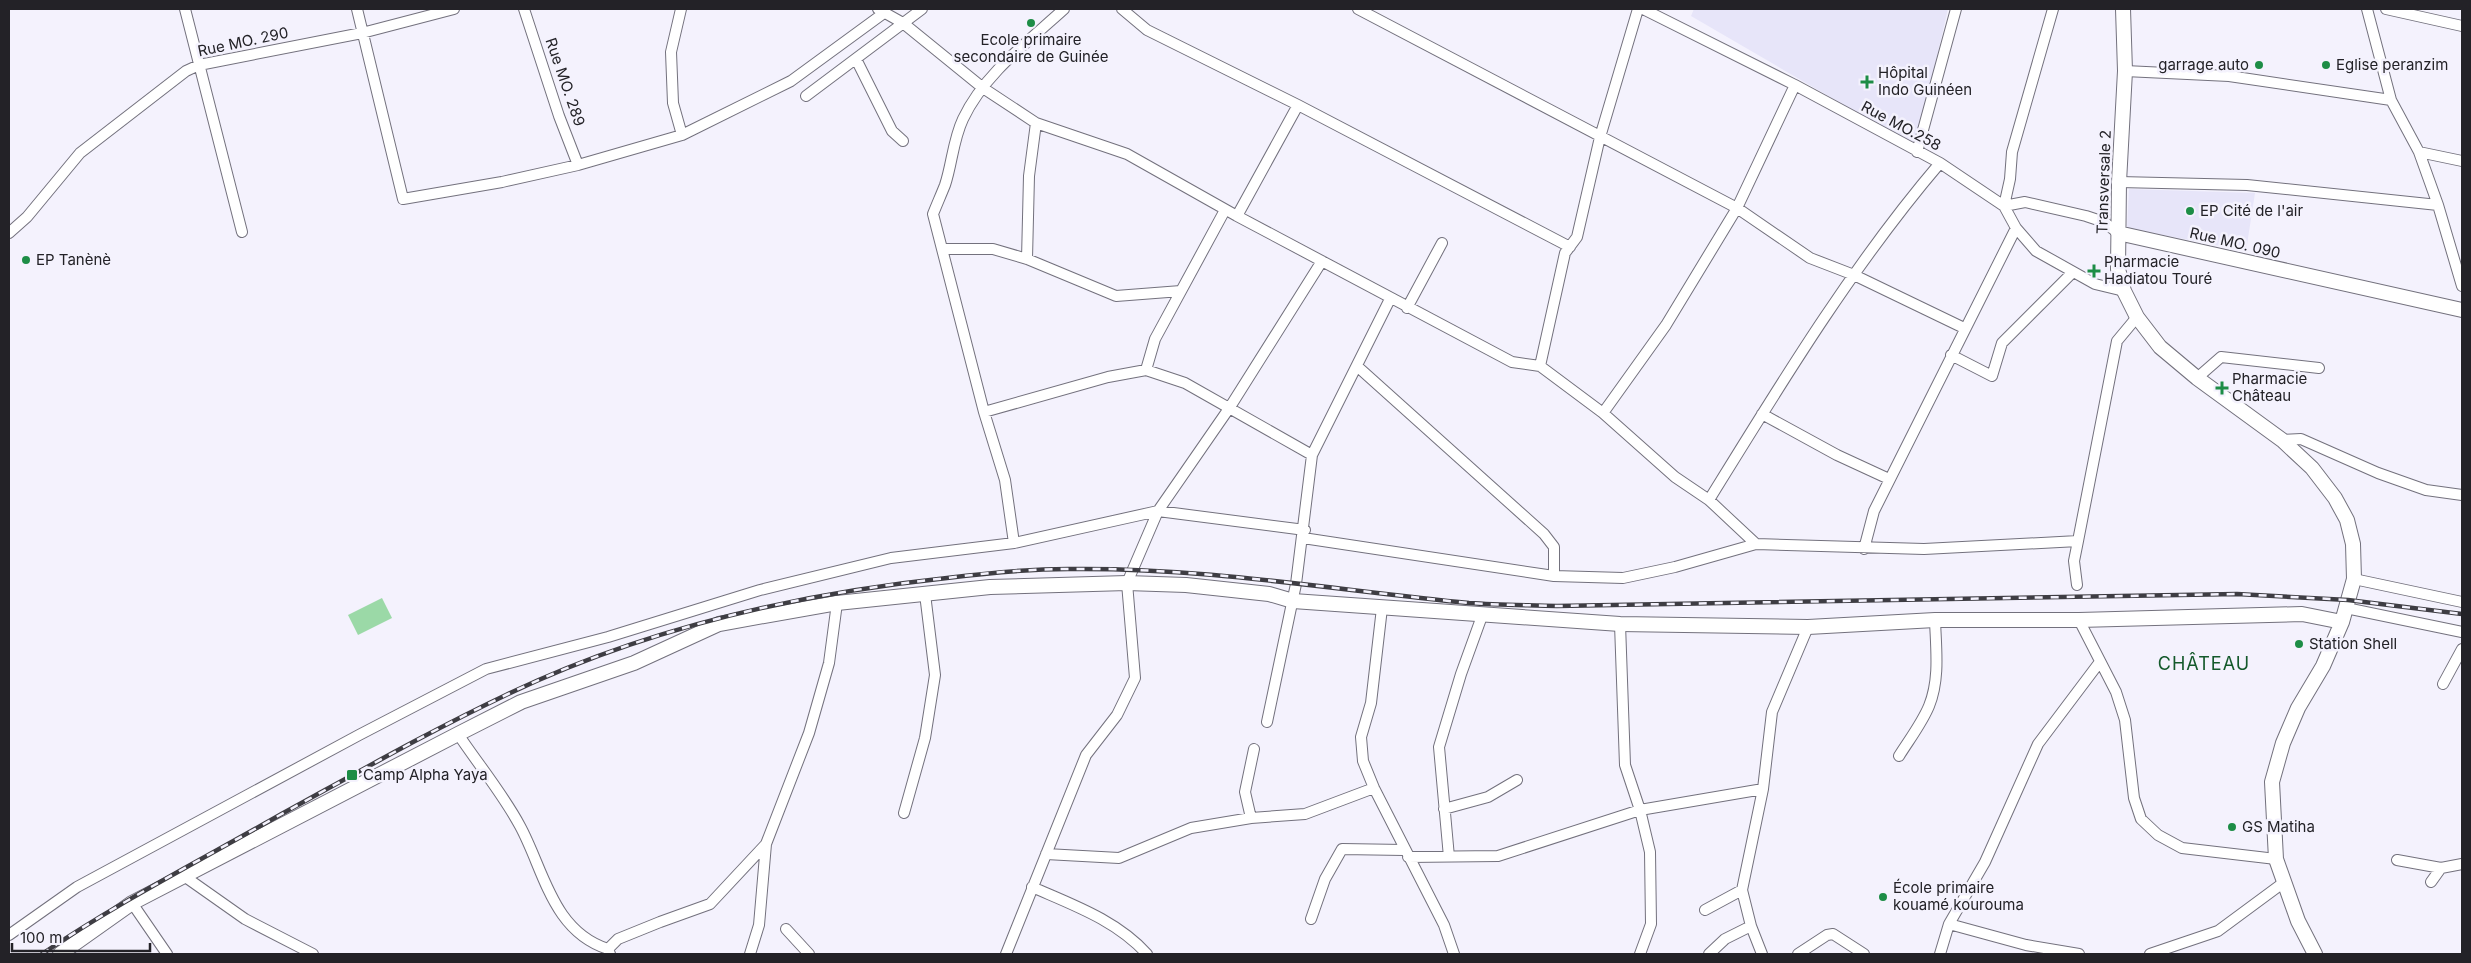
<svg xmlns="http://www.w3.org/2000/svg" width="2471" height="963" viewBox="0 0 2471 963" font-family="Inter,sans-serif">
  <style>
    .built { fill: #e7e5f9 }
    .green { fill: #9bd9a7 }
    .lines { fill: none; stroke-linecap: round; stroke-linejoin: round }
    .street-casing { stroke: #73717d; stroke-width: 12 }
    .secondary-casing { stroke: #73717d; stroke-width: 16 }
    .street { stroke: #fff; stroke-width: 10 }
    .secondary { stroke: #fff; stroke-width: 14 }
    .rail-casing { stroke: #3e3d43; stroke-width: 4.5 }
    .rail { stroke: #f4f2fd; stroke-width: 2.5; stroke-dasharray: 8; stroke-linecap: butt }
    .poi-dot { fill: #1d8d46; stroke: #f4f2fd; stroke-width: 2 }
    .labels { text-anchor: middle; stroke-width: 5; stroke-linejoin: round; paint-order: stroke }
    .poi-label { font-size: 15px; fill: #232227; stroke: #f4f2fd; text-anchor: start }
    .street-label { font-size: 15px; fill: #232227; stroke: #f4f2fd }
    .quarter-label { font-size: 18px; letter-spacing: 1px; fill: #14592b; stroke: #f4f2fd }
  </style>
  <rect width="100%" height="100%" fill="#f4f2fd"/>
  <!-- built -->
  <path class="built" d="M1694,9H1948L1916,147L1691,16Z
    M2129,189L2255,193L2246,251L2127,228Z"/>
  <!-- green -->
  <path class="green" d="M382,598L392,618L358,635L348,615Z"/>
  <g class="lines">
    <!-- street casing -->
    <g class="street-casing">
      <path id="street" d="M185,9L242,232
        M357,9L403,199L502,182L578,165L682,135L791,81L884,13
        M524,9L559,116L578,165
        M681,9L671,52L673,103L682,135
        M878,9L903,23L983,88L1036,123L1127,154L1237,216L1512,362L1540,366L1603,413L1675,477L1709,500L1756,544
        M1122,9L1147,30L1298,105L1570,247
        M1358,9L1737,208L1810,258L1854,275L1964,328
        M1643,9L1795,85L1940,163L2004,206L2016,228L2036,251L2095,284L2124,291
        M2053,9L2012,152L2010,179L2004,206L2025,202L2086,216L2104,222L2118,233
        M2367,9L2391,100L2419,152L2438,205L2462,286
        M2386,9L2462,26
        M856,59L892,131L903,141
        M2125,71L2229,76L2391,100
        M806,96L922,9
        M1917,152L1956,9
        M2419,152L2462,161
        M2119,182L2247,185L2438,205
        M1237,216L1298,105
        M9,233L27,217L80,153L186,71L199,65L362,33L454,9
        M942,249H993L1027,259L1116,296L1181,291
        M1027,259L1029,176L1036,123
        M1407,308L1442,243
        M1951,355L1992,376L2002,343L2073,272
        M1540,366L1565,253L1577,237L1600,137L1638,9
        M1358,367L1544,534L1554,547V576
        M1146,370L1155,339L1225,210
        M2197,378L2221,357L2319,368
        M984,412L1108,377L1146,370L1185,383L1312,455
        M1603,413L1666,325L1737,208L1795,85
        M1762,414L1837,455L1889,479
        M2282,440L2301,439L2378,473L2426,490L2462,495
        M1709,500C1780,385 1852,266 1940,163
        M1303,538L1554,576L1623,578L1675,567L1756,544L1924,549L2078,541L2117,341L2137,317
        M1014,543L1005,480L984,412L933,214C937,204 941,195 945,185C952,164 953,140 963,119C984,74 1029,41 1064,9
        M1864,549L1874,511L2016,228
        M2354,579L2462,602
        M2077,585L2074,561L2078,541
        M1382,608L1371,703L1361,737L1363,761L1374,788L1444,925L1454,954
        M2346,608L2462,632
        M2079,620L2116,692L2125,720L2134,798L2141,819L2158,835L2182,848L2276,859
        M1620,624L1625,765L1640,810L1650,852L1651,924L1640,954
        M2443,684L2462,649
        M1267,722L1296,584L1312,455L1390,299
        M458,734C478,764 503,794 520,826C544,870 552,931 608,949L610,954
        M1899,756C1909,740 1922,723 1929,706C1940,679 1936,649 1935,620
        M1444,809L1488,797L1517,780
        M904,813L925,738L935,675L925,594
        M1251,818L1245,792L1254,749
        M1046,854L1119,858L1191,828L1251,818L1305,814L1374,788
        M1408,857L1498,856L1640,810L1763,789
        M1449,857L1439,747L1461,674L1482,616
        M2397,860L2441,868
        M184,876L245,919L313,954
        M2431,882L2441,868L2462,864
        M1032,887C1073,905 1116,920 1147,954
        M132,903L167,954
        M1705,910L1742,890
        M1311,919L1325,879L1342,849L1404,850
        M1949,924L2026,945L2079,954
        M786,929L809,954
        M9,935L77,887L359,735L486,669L608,637L760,590L891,558L1014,543L1158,511L1305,530
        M608,949L618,939L660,922L710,904L766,844L809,733L829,663L837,603
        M750,954L759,925L766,844
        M1006,954L1086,755L1117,715L1135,678L1127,583L1158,511L1230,407L1322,261
        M1709,954L1725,939L1751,926
        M1762,954L1751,926L1742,890L1763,789L1772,712L1808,627
        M1798,954L1827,935L1833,934L1864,954
        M1940,954L1949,924L1985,862L2038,744L2099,663
        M2150,954L2218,931L2283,883"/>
    </g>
    <!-- secondary casing -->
    <g class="secondary-casing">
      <path id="secondary" d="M2123,9L2125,71L2119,182L2118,269L2124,291L2137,317L2160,347L2197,378L2282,440L2312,468L2335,498L2347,520L2353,544L2354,579L2342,622L2323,666L2298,708L2283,743L2272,782L2276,859L2298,921L2315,954
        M2118,233L2462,310
        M60,954L132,903L458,734L521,702L634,663L719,624L837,603L990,587L1127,583L1186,585L1269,594L1293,601L1620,624L1808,627L1935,620H2079L2302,614L2342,622"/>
    </g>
    <!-- street -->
    <use href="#street" class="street"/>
    <!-- secondary -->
    <use href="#secondary" class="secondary"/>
    <!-- rail casing -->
    <g class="rail-casing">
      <path id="rail" d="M42,954C117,903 199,861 278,816C353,775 428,732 506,695C643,629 796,594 947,578C987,573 1028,569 1068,569C1202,567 1335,590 1469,603C1498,605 1528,605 1557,606L2237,594L2348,600L2462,614"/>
    </g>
    <!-- rail -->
    <use href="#rail" class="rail"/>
  </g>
  <!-- markers -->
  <g class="poi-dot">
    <circle cx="1031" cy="23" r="5"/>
    <circle cx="2259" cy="65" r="5"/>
    <circle cx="2326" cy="65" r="5"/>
    <path d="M1864.5 74.5h5v5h5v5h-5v5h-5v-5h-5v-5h5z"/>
    <circle cx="2190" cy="211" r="5"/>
    <circle cx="26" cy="260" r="5"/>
    <path d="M2091.5 263.5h5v5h5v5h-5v5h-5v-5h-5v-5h5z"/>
    <path d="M2219.5 380.5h5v5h5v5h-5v5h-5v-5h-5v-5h5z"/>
    <circle cx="2299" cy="644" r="5"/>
    <rect x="346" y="769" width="12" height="12" rx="2.5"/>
    <circle cx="2232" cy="827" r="5"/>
    <circle cx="1883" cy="897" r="5"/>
  </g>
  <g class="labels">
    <!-- poi labels -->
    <g class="poi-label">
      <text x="1031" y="45" text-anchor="middle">Ecole primaire<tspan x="1031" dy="17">secondaire de Guinée</tspan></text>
      <text x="2249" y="70" text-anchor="end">garrage auto</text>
      <text x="2336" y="70">Eglise peranzim</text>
      <text x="1878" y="78">Hôpital<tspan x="1878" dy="17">Indo Guinéen</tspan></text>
      <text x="2200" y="216">EP Cité de l'air</text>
      <text x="36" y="265">EP Tanènè</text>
      <text x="2104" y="267">Pharmacie<tspan x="2104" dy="17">Hadiatou Touré</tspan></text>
      <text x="2232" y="384">Pharmacie<tspan x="2232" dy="17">Château</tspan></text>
      <text x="2309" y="649">Station Shell</text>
      <text x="363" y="780">Camp Alpha Yaya</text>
      <text x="2242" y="832">GS Matiha</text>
      <text x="1893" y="893">École primaire<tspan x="1893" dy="17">kouamé kourouma</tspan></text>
    </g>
    <!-- street labels -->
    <g class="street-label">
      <text transform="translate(243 42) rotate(-12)" y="5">Rue MO. 290</text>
      <text transform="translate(565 82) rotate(71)" y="5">Rue MO. 289</text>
      <text transform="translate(1901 126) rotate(28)" y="5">Rue MO.258</text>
      <text transform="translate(2104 182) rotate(-88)" y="5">Transversale 2</text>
      <text transform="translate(2235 243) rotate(13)" y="5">Rue MO. 090</text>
    </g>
    <!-- quarter labels -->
    <g class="quarter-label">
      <text x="2204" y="670">CHÂTEAU</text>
    </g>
  </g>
  <!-- border -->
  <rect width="2471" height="963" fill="none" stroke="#232227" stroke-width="20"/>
  <!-- scale -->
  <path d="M12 943v8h138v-8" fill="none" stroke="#232227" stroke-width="2.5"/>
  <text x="20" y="943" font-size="15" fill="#232227" stroke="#f4f2fd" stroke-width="4" paint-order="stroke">100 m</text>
</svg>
